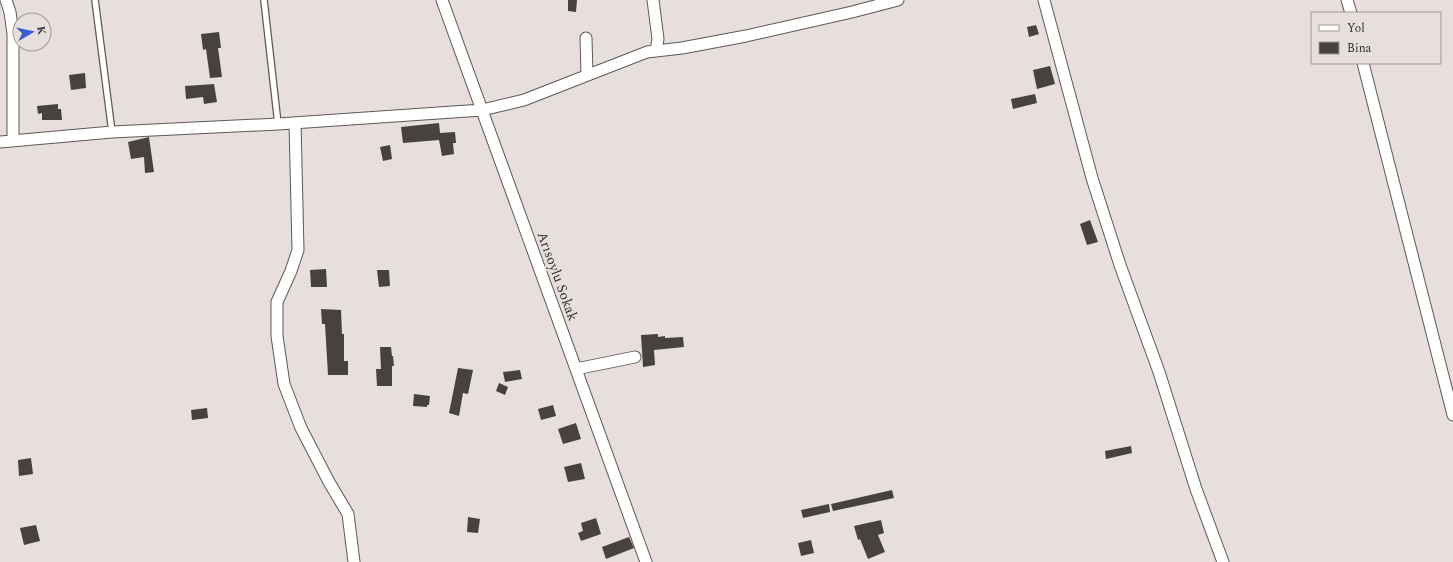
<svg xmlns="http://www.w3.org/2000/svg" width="1453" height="562" viewBox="0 0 1453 562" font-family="Spectral,serif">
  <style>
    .building { fill: #48423f }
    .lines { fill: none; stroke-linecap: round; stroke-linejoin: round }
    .service-casing { stroke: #5e5855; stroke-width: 8 }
    .minor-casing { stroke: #5e5855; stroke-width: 13 }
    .service { stroke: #fff; stroke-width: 5.5 }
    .minor { stroke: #fff; stroke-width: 11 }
    .labels { text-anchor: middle; stroke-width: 4; stroke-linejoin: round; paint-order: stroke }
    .street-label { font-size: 14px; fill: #33302f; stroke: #e7dfdc }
  </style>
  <rect width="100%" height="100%" fill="#e7dfdc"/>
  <!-- building -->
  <path class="building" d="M568,0H577L576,12L568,11Z
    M1036,25L1039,34L1029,37L1027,27Z
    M219,32L221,48H218L222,77L210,78L206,49L203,50L201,34Z
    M1050,66L1055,84L1037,89L1033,70Z
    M85,73L86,88L71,90L69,75Z
    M214,84L217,102L204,104L203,97L186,99L185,86Z
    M1035,94L1037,103L1013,109L1011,99Z
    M58,104V109H61L62,120H42V113L38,114L37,106Z
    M439,123L440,133L455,132L456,143H453L454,154L442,156L439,140L403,143L401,127Z
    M149,137L154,172L145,173L144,157L131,159L128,142Z
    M390,145L392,159L383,161L380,147Z
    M1090,220L1098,242L1087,245L1080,224Z
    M326,269L327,287H311L310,270Z
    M377,270H389L390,286L379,287Z
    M321,309L341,310L342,334H344V361H348V375H328L325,324H322Z
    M658,334V337L665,336V338L683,337L684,347L654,350L655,365L643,367L641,335Z
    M380,347H391L392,356H393L394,366H392V386H377L376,369H381Z
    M458,368L473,370L468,394L463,393L459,416L449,413Z
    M520,370L522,379L505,382L503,372Z
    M499,383L508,387L505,395L496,391Z
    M414,394L430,396L429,405H427V407L413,406Z
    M553,405L556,416L541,420L538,409Z
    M207,408L208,418L192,420L191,410Z
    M576,423L581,439L563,444L558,429Z
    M1131,446L1132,453L1106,459L1105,451Z
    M31,458L33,474L19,476L18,460Z
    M581,463L585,479L568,482L564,467Z
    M892,490L894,498L833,511L831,504Z
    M829,504L830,512L803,518L801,510Z
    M468,517L480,519L478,533L467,532Z
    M596,518L601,534L581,541L578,533L583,531L581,523Z
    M881,520L884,533L878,535L885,552L868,559L860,539L858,540L854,526Z
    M36,525L40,541L24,545L20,528Z
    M629,537L634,548L606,559L602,547Z
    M811,540L814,553L801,556L798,543Z"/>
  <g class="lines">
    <!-- service casing -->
    <g class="service-casing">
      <path id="service" d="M95,0L112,132
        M264,0L278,124"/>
    </g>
    <!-- minor casing -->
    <g class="minor-casing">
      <path id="minor" d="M6,0L10,12L13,34V141
        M442,0L646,562
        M653,0L658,39L656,51
        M1044,0L1092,178L1120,265L1159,372L1196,489L1223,562
        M1347,0L1351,13
        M586,38L587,75
        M1363,63L1453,415
        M295,123L298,250L291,271L277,302V336L284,384L301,428L329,482L348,514L354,562
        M0,142L112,132L278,124L482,110L524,100L647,52L682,48L746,36L852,12L898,0
        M576,369L635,357"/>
    </g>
    <!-- service -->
    <use href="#service" class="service"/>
    <!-- minor -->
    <use href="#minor" class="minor"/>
  </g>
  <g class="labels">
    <!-- street labels -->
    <g class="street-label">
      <text transform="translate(558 276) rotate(70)" y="5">Arısoylu Sokak</text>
    </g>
  </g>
  <!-- legend -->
  <rect x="1311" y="12" width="130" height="52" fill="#e7dfdc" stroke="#9f9997"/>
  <rect x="1319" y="25" width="20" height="6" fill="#ffffff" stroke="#9f9997"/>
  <text x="1347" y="32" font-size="12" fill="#33302f">Yol</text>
  <rect x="1319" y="42" width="20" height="12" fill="#48423f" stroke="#9f9997"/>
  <text x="1347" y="52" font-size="12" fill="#33302f">Bina</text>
  <!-- north arrow -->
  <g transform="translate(32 32) rotate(81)"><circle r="19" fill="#e7dfdc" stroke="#9f9997"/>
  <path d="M0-3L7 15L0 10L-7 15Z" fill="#395cce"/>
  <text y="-6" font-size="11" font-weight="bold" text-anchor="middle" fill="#33302f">K</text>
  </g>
</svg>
